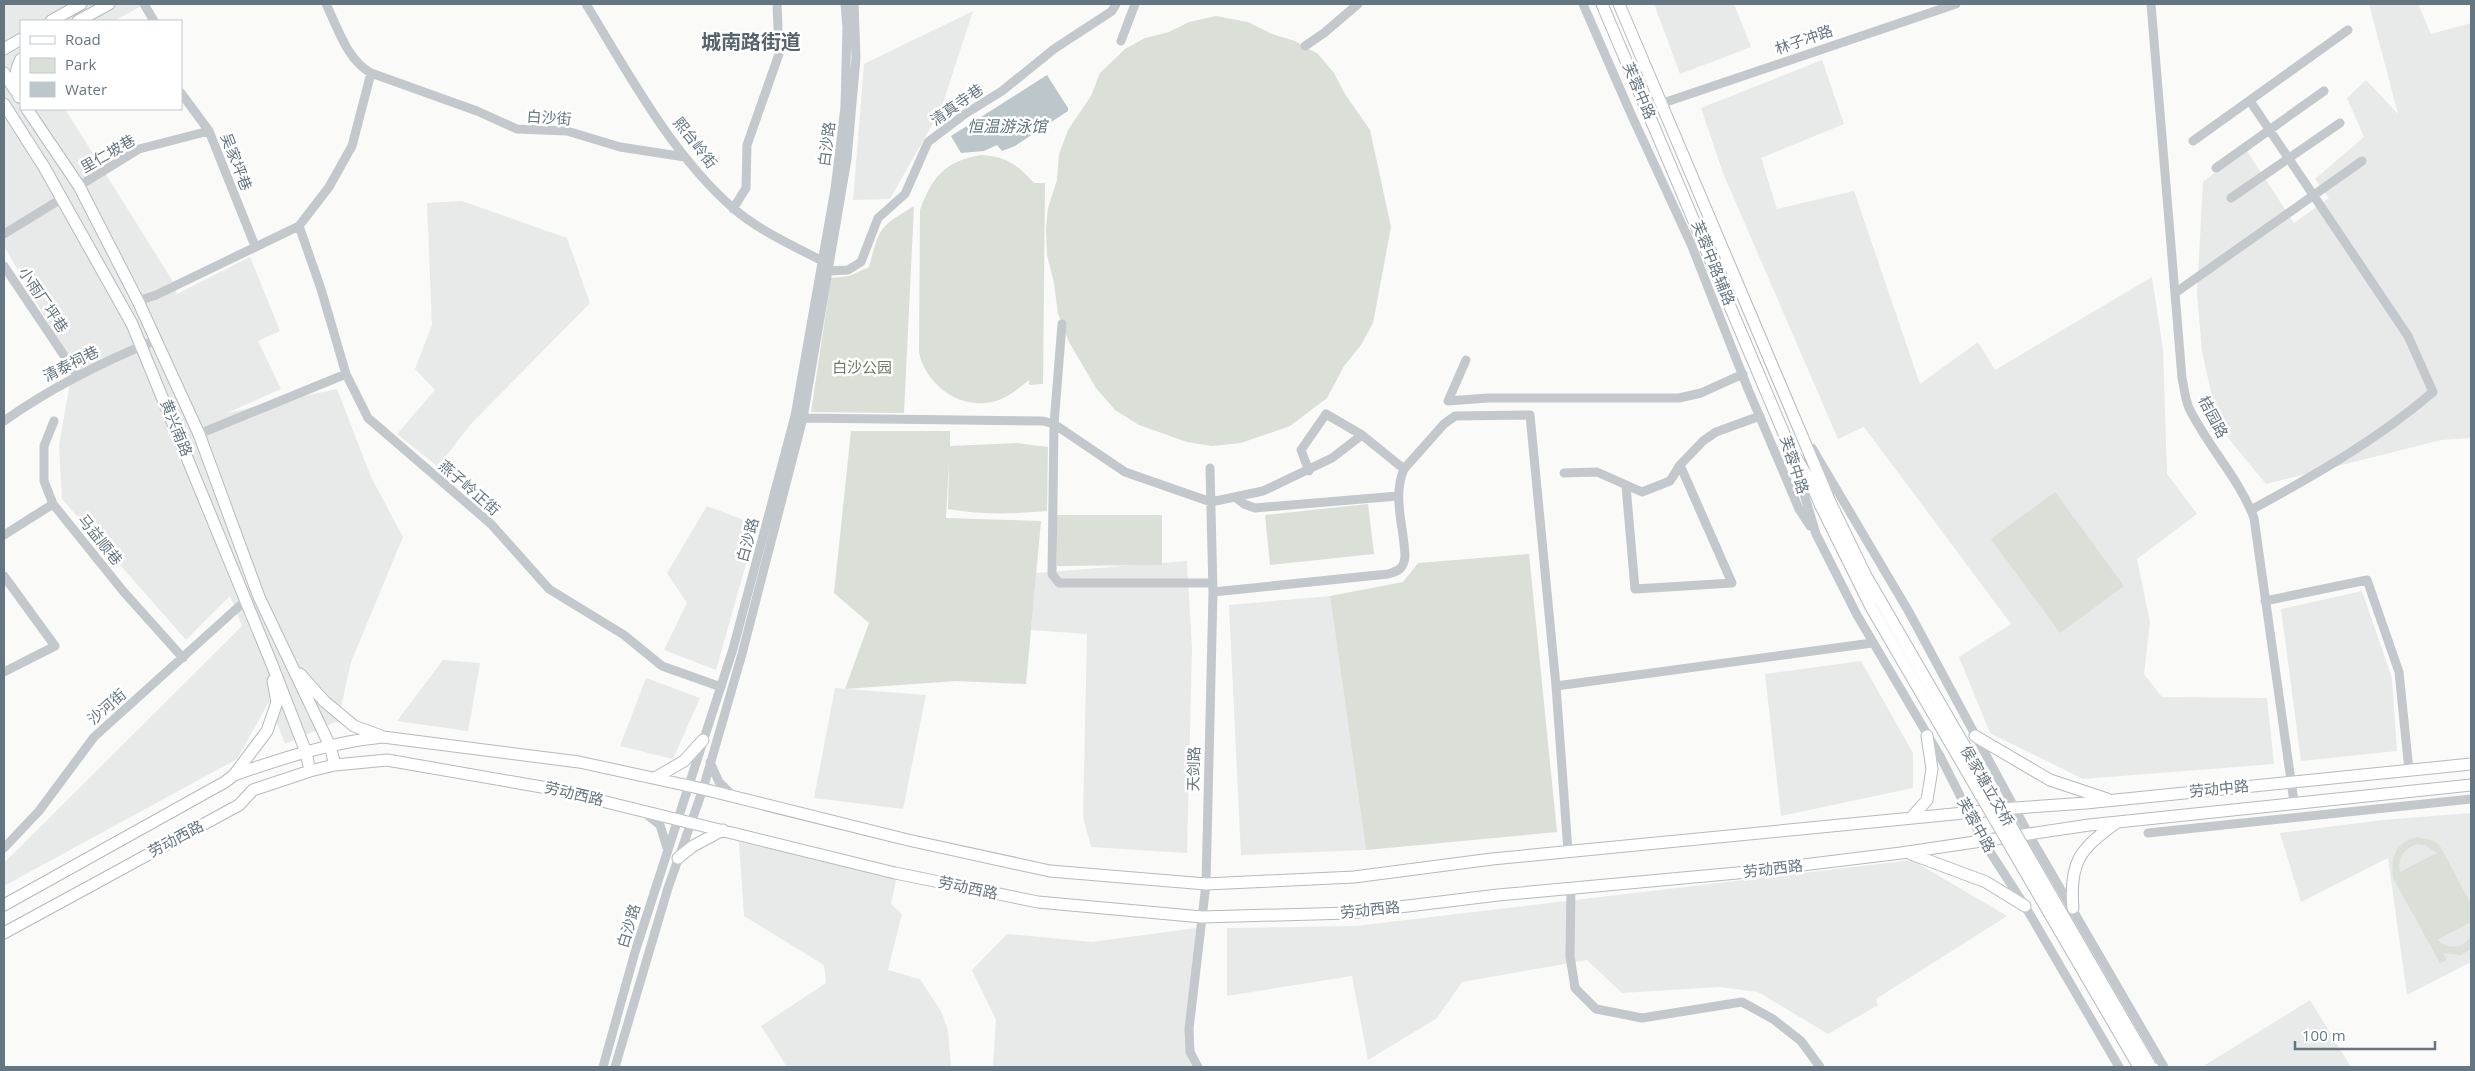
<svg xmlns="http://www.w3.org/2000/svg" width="2475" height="1071" viewBox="0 0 2475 1071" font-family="'Open Sans','Noto Sans SC',sans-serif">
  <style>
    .built { fill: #e8e9e9 }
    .green { fill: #dadfd7; fill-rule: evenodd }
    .water { fill: #bbc7cb }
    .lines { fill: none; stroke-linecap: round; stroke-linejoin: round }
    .major-casing { stroke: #b5babe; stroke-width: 13 }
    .minor { stroke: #c3c8cc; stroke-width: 9 }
    .major { stroke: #fff; stroke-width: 11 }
    .major-bridge-casing { stroke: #b5babe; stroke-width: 13; stroke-linecap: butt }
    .major-bridge { stroke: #fff; stroke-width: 11 }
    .labels { text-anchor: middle; stroke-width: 5; stroke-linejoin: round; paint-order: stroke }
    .street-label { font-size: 15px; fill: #657683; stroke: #fff }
    .park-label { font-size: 15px; fill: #687a64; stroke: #fff }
    .water-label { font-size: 16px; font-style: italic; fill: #60757c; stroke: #fff }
    .district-label { font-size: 20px; font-weight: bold; fill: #57646e; stroke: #fff }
  </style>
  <rect width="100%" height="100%" fill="#fafaf8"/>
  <!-- built -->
  <path class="built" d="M4,4H145L114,21H21V109H65L172,280L177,294L250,257L280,331L258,341L281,389L227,413L337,389L371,477L403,537L351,662L338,721L285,744L269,702L237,759L4,886V863L242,626L230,596L186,640L62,499L59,445L73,366L4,246Z
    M1654,4H1734L1751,47L1680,74Z
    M2369,4H2418L2431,34L2471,23V438L2441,440L2266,484L2219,427L2202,352L2197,294L2203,182L2245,148L2294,223L2329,198L2315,179L2364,137L2347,98L2366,80L2398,114Z
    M973,11L941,109L890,199L853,200L864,64Z
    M1822,60L1844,124L1761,158L1777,209L1854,191L1920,384L1978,342L1995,370L2152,277L2163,349L2167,474L2197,514L2137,559L2150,622L2144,674L2162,697L2267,698L2274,764L2083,779L1990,733L1959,657L2011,624L1864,427L1838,439L1723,173L1701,108Z
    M462,201L567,238L590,303L470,425L438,467L397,434L435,390L415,369L432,325L427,203Z
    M707,506L757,525L716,670L664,650L687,603L667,573Z
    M1187,561L1192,649L1187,853L1091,847L1083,817L1087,634L1031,630L1036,573Z
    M2362,591L2392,678L2397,751L2301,761L2281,609Z
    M1330,596L1366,850L1241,855L1229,605Z
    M443,660L480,663L468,731L397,721Z
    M1861,661L1913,753V788L1781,816L1765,674Z
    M646,678L700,698L673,759L620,746Z
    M835,688L926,695L903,809L814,798Z
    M2471,813V962L2407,995L2388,858L2301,902L2280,833L2382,820Z
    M739,842L897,876L891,904L902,914L888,970L920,979L942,1013L948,1031L951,1067H787L761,1026L826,983L824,965L744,916Z
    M1912,860L2007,916L1876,999L1878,1005L1828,1034L1758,992L1719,987L1622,993L1587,960L1462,982L1437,1018L1368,1060L1352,976L1227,996V928L1356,926Z
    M1196,928L1188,1051L1190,1063L1195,1067H993L996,1020L972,970L1007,934L1092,942Z
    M2310,1000L2351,1067H2202Z"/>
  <!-- green -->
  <path class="green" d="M1216,16L1248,22L1272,34L1295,41L1318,54L1334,73L1345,94L1370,130L1391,227L1373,323L1361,345L1344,366L1327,398L1290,426L1241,443L1212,446L1187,442L1139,425L1115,410L1096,388L1069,342L1058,314L1054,283L1047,255L1046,229L1048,208L1057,180L1059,154L1068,130L1091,96L1100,73L1125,49L1145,38L1169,32L1189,22Z
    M981,155C1005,156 1018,165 1034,183H1045L1043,384L1029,385V380C1019,388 1009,397 996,401C962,411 927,387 919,353L920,210C932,177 945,161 981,155Z
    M914,206L904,413L811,412L831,278L849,276L869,267C880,227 878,228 914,206Z
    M851,431H950V446L1017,443L1048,447L1047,511C1013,514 982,515 948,509L949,461L946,518L1041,521L1026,684L956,681L845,689L869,623L834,593Z
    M2055,492L2124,586L2060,633L1991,539Z
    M1368,504L1374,554L1270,565L1265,515Z
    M1057,515H1162V565L1057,566Z
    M1529,554L1557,832L1366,850L1330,596L1403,582L1418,563Z
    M2417,837L2434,841L2440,846L2471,904V922L2437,940C2449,950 2463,949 2471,936V949L2461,955L2443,953L2447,960L2440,963L2393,878C2391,857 2395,842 2417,837ZM2417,844L2425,845L2437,853L2400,872C2397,858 2404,848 2417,844Z"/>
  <!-- water -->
  <path class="water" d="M1047,75L1068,108V111L1015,146L1002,151L997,145L984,151L961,153L951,136Z"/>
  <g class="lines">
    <!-- major casing -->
    <g class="major-casing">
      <path id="major" d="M1602,4L1790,448L1809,479L1821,506
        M1619,4L1830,502
        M51,21L81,4
        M78,21L109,4
        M4,49L21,39
        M4,73L15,90
        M19,97C14,84 14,72 21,59
        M4,104L44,167L132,324L271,662L306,752L310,771
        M27,109L79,186L138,301L199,434L259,597L330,746L335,765
        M300,674L324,701L354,726L381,736
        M1975,736L2050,780L2107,799
        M234,775L267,731L277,702L273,681
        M655,778L684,761L703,740
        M1911,818L1927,800L1932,769L1927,736
        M1911,854L1986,882L2025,906
        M678,858L693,846L723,830
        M4,905L225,782L234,775C283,758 332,742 383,737L579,762L703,789L908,840L1050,871L1206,884L1354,877L1492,859L2015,808L2086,803L2471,764
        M2073,908C2069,862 2080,849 2116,823
        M4,933L239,805L253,790L310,771L335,765L387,760L553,789L895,873L1038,902L1202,917L1350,913L1498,895L1737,873L1901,853L2089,825L2471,785"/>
    </g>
    <!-- minor -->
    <path class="minor" d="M144,4L154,21
      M326,4C338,28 347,60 371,73L477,111L517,129L567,131L620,147L685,157
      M586,4C628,73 672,155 733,208C758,230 792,245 822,261
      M1583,4L1631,114L1691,244L1748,389L1799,509L1810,526
      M2151,4L2182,378C2184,387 2185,399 2189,408C2208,447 2239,478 2254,518L2294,802
      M1121,41L1135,4
      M1305,46L1324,33L1358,4
      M181,93L209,131L255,246
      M2250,101L2408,336L2433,392C2377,440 2315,475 2251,510
      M1663,103L1956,4
      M2193,141L2348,30
      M2216,168L2324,91
      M79,186L139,149L209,131
      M2231,198L2340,123
      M733,209L746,188L747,145L779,54L777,4
      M299,226L321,289L346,374L368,418L491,524L549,589L624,635L662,666L721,687
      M4,234L61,199
      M4,266L77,375
      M829,271L848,270L861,262L878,218L905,194L928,142L965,114L1002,91L1054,49L1112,11L1116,4
      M2175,293L2362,161
      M138,301L156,295L299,226L329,187L352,146L371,73
      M1062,324L1054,424L1052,574L1059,583H1213
      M1466,360L1448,401L1488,398H1679L1701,393L1743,374
      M803,418L1043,421L1054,424L1125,472L1211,502L1263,491L1332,458L1362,435
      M4,421C52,387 102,362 156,340
      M54,421L44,446V481L53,504L123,591L183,658
      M199,434L346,374
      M1812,448L1909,612L2028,833L2164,1067
      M1793,457L1816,534L1857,615L1940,756L1983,841L2025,906L2119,1067
      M1309,471L1301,450L1326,414L1362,435L1404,469L1444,424L1455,416L1530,415L1556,686L1568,851
      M1564,473L1597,472L1642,492L1670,481L1680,465L1703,441L1716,432L1760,416
      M1626,486L1635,589L1732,583L1680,465
      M1235,497L1244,504L1255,508L1398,496
      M4,535L53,504
      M4,576L55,646L4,672
      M1213,592L1388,574C1399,571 1404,568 1405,556C1404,526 1392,497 1404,469
      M2265,601L2367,580L2399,672L2409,770
      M1556,686L1872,643
      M710,762L719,782L734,797
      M645,813L660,825L667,848
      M2148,833L2471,799
      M4,848L39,811L94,737L245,601
      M1571,888L1570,956L1575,988L1596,1009L1642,1018L1742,1002L1773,1019L1801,1041L1820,1067
      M603,1067L635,952L733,649L795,416L835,189L845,107L847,27L845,4
      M615,1067L668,888L703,789L742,654L803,418L847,159L856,58L854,4
      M1198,1067L1190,1052L1189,1029L1206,884L1213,592L1210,468"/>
    <!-- major -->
    <use href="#major" class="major"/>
    <!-- major-bridge casing -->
    <g class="major-bridge-casing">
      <path id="major-bridge" d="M1830,502L1866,576L2151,1067
        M1821,506L1871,607L2139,1067"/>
    </g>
    <!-- major-bridge -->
    <use href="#major-bridge" class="major-bridge"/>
  </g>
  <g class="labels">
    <!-- street labels -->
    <g class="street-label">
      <text transform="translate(1804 40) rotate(-19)" y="5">林子冲路</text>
      <text transform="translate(1639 91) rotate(67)" y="5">芙蓉中路</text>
      <text transform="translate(957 105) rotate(-35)" y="5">清真寺巷</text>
      <text transform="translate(549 118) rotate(4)" y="5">白沙街</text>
      <text transform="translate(695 143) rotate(52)" y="5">熙台岭街</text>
      <text transform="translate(827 144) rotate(-83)" y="5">白沙路</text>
      <text transform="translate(108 154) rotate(-30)" y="5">里仁坡巷</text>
      <text transform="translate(236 162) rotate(69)" y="5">吴家坪巷</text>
      <text transform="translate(1713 263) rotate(68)" y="5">芙蓉中路辅路</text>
      <text transform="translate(43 300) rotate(56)" y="5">小雨厂坪巷</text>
      <text transform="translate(71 364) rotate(-27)" y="5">清泰祠巷</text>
      <text transform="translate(2213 417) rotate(62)" y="5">桔园路</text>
      <text transform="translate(176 428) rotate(68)" y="5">黄兴南路</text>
      <text transform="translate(1794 465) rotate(72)" y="5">芙蓉中路</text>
      <text transform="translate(469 488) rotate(41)" y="5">燕子岭正街</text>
      <text transform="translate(100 540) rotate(51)" y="5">马益顺巷</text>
      <text transform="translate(748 540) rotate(-75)" y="5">白沙路</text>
      <text transform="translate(107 707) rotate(-41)" y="5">沙河街</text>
      <text transform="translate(1194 769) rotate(-89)" y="5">天剑路</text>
      <text transform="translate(1987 786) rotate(60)" y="5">侯家塘立交桥</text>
      <text transform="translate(2219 789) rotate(-6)" y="5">劳动中路</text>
      <text transform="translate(574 794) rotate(13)" y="5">劳动西路</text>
      <text transform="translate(1976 825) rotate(61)" y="5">芙蓉中路</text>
      <text transform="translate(176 839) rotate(-28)" y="5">劳动西路</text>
      <text transform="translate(1773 869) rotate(-7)" y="5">劳动西路</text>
      <text transform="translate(968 888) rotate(12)" y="5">劳动西路</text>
      <text transform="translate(1370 910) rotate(-6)" y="5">劳动西路</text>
      <text transform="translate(629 926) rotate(-73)" y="5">白沙路</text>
    </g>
    <!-- park labels -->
    <g class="park-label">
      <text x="862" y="373">白沙公园</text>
    </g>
    <!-- water labels -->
    <g class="water-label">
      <text x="1007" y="132">恒温游泳馆</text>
    </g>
    <!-- district labels -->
    <g class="district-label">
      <text x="751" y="49">城南路街道</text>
    </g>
  </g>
  <!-- border -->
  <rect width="2475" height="1071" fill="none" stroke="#657683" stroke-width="10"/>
  <!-- legend -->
  <rect x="20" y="20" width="162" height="90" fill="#ffffff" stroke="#c1c8cd"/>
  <rect x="30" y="36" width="25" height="8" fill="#ffffff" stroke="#c1c8cd"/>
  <text x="65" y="45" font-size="15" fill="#657683">Road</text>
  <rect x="30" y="58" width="25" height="15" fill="#dadfd7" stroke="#c1c8cd"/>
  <text x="65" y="70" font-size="15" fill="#657683">Park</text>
  <rect x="30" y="82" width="25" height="15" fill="#bbc7cb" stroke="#c1c8cd"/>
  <text x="65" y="95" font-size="15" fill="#657683">Water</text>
  <!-- scale -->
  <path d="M2295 1041v8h140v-8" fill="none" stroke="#657683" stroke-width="2.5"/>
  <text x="2302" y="1041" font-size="15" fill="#657683" stroke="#ffffff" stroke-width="4" paint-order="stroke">100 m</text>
</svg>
